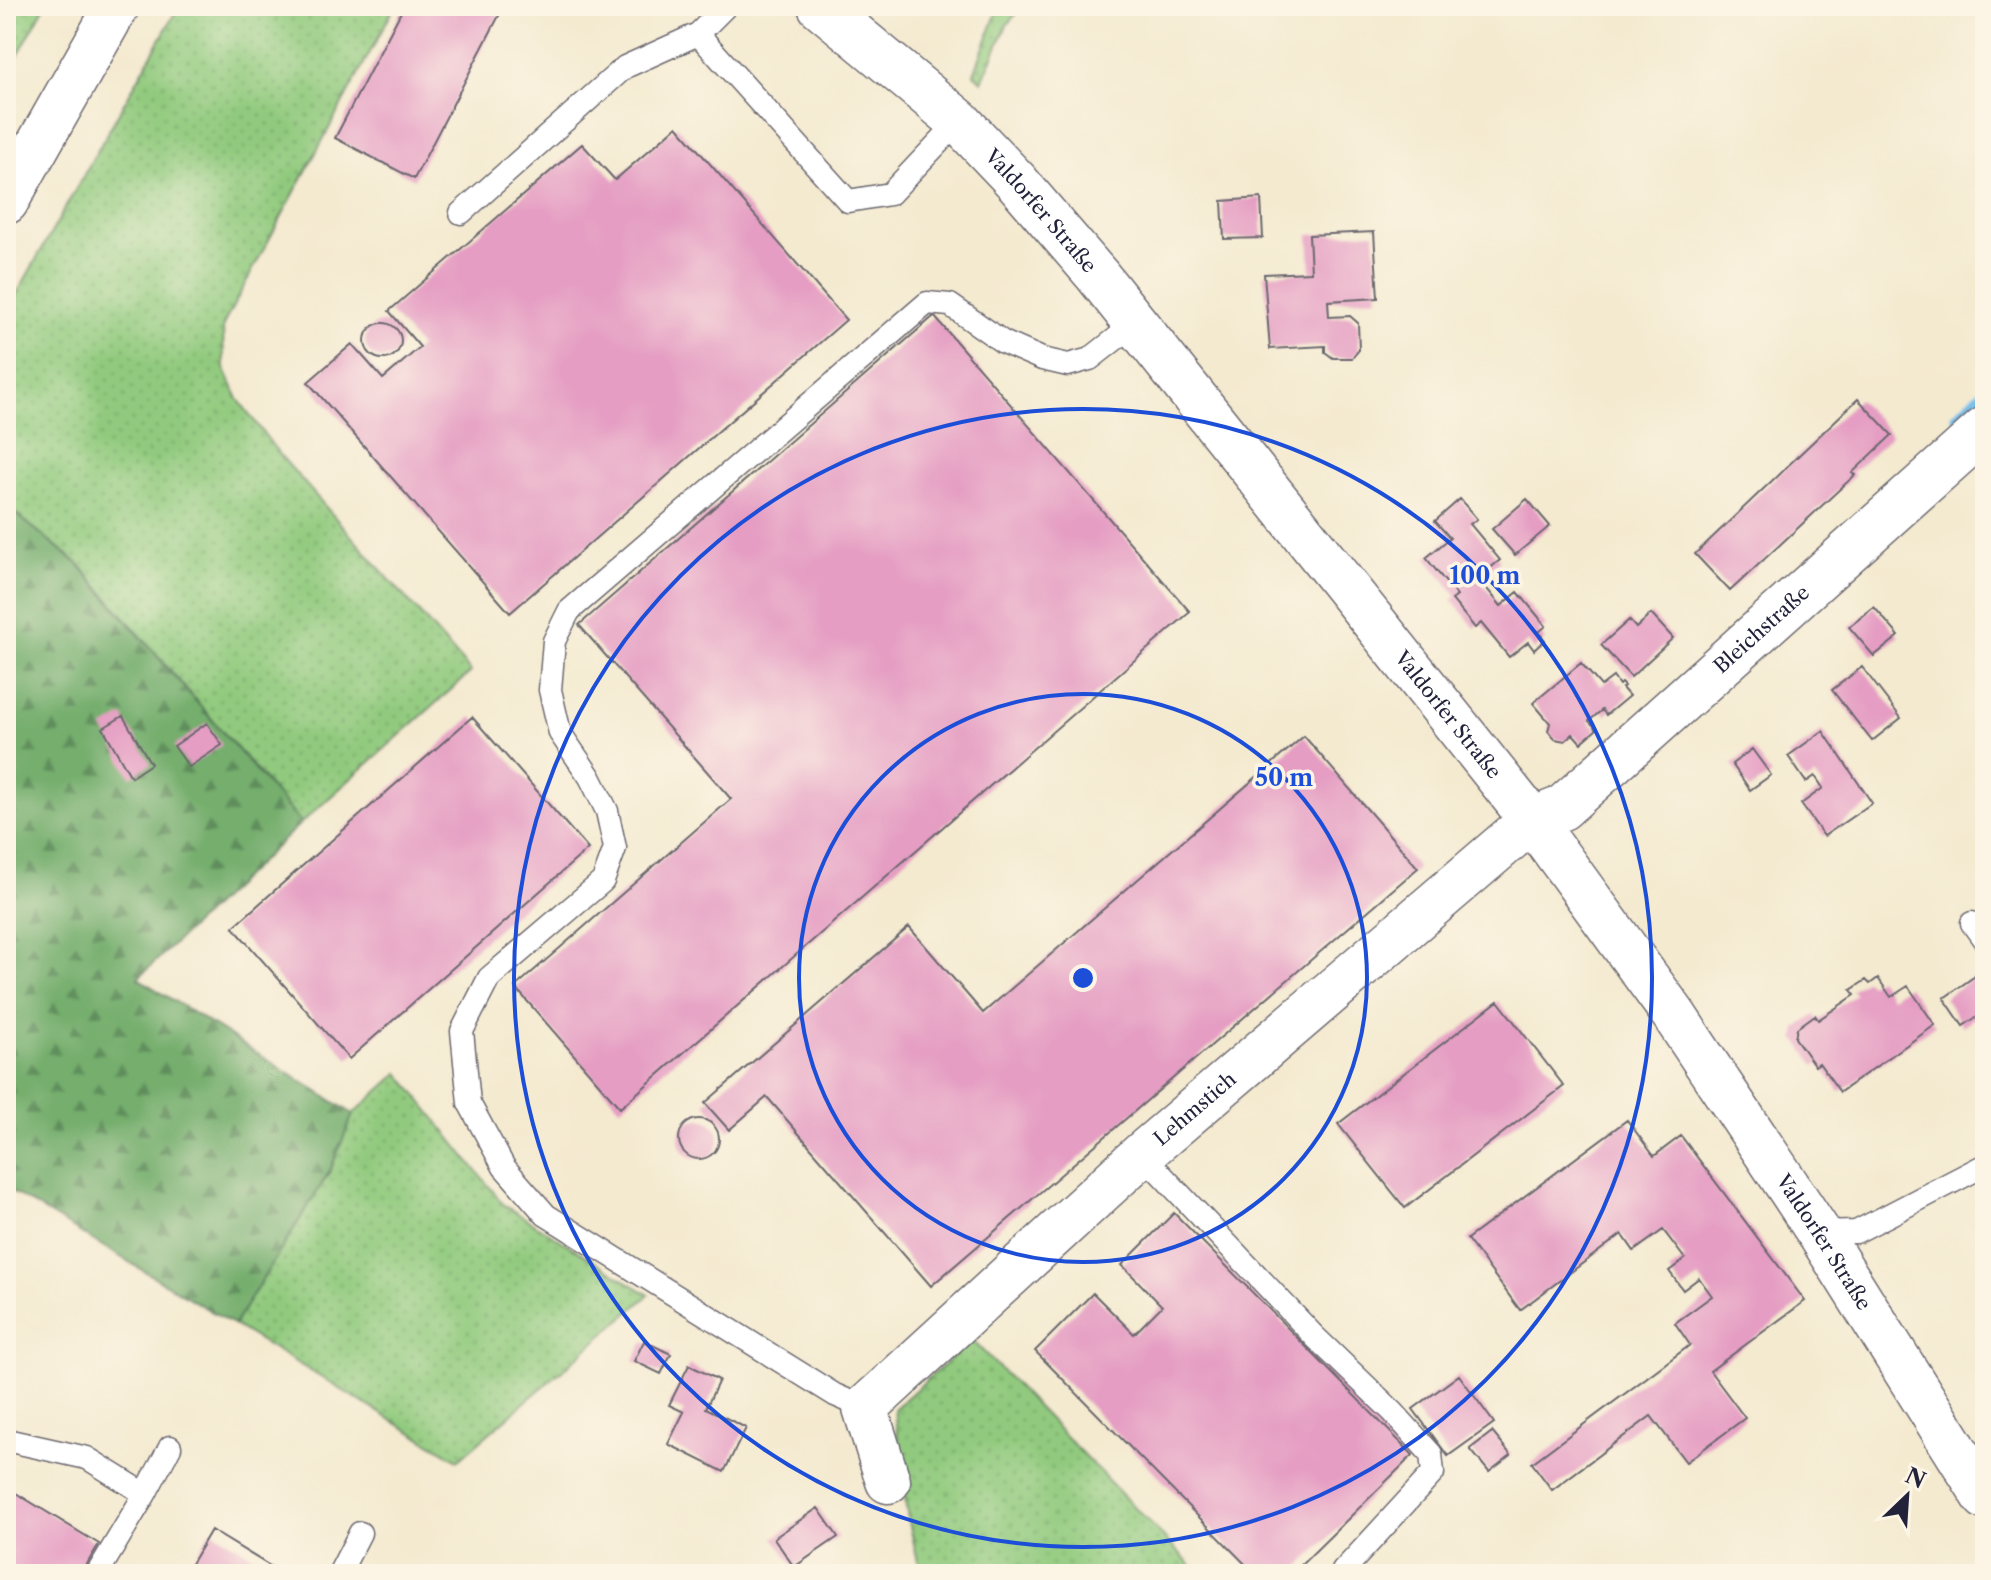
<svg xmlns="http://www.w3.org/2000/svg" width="1991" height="1580" viewBox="0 0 1991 1580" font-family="'Libre Caslon Text',serif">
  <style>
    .grass { fill: url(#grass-dots); stroke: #5a765c; stroke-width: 2 }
    .forest { fill: url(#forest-firs); stroke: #4b6854; stroke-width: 2 }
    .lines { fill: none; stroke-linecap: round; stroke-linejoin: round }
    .stream { stroke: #6fbce9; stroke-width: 11 }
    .building { fill: #e59dc3 }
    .service-casing { stroke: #6c686f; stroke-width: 25 }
    .minor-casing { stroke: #6c686f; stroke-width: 47 }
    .tertiary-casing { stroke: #6c686f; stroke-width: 47 }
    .secondary-casing { stroke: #6c686f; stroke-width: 47 }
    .service { stroke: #fff; stroke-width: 22 }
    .minor { stroke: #fff; stroke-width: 44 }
    .tertiary { stroke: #fff; stroke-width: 44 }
    .secondary { stroke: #fff; stroke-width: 44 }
    .ring { fill: none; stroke: #1d4ed8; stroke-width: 4 }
    .labels { text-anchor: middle; stroke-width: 7; stroke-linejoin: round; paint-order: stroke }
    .street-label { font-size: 20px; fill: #22223b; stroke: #fcf5e5 }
    .centre { fill: #1d4ed8; stroke: #fcf5e5; stroke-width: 4 }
    .ring-label { font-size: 24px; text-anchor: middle; font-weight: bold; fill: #1d4ed8; stroke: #fcf5e5; stroke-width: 7; stroke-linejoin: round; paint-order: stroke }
  </style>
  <defs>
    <pattern id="grass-dots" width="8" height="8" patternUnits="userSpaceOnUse" patternTransform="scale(2)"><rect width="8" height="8" fill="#91ca7e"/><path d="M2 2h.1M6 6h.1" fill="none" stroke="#7dad6e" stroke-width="1.8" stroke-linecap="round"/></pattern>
    <pattern id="forest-firs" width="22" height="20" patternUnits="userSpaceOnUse" patternTransform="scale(2)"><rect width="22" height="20" fill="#74ae6d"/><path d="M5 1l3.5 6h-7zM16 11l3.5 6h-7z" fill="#5f8d5b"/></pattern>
  </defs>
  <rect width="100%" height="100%" fill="#fcf5e5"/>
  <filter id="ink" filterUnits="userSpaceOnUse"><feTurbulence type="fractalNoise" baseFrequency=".0125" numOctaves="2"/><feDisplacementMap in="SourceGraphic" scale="16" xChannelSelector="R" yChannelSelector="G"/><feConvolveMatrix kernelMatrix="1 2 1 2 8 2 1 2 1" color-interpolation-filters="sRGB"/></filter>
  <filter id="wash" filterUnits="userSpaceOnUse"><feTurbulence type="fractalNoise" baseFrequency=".006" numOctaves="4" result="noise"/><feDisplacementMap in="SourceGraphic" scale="32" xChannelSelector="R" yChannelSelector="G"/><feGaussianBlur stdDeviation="1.8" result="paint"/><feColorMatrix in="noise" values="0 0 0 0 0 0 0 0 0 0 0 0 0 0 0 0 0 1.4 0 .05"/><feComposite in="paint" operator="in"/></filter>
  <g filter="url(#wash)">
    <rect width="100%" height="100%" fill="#f4ead0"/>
    <!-- grass -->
    <path class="grass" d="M6,6H45L6,77Z
      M179,6H395L223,325L224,368L238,399L279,454L471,672L301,823L79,564L6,506V313Z
      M999,6H1022L1007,25L982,81L974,74Z
      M399,1073L504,1205L649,1295L458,1460L234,1325L330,1171L353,1114Z
      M972,1340L1199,1574H921L907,1513L894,1409Z"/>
    <!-- forest -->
    <path class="forest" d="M6,506L78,564L301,823L138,978L353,1114L330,1171L234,1325L6,1188Z"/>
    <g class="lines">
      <!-- stream -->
      <path class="stream" d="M1957,416L1985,391"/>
    </g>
    <g id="blocks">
      <!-- building -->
      <path class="building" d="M404,6H504L414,179L335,138Z
        M677,126L846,320L510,613L308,382L352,344L383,379L420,347L389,311L582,144L615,180Z
        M1261,198L1263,238L1224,239L1222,201Z
        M1374,232L1378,298L1328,301L1329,317L1350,316L1358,323L1359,350L1352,358H1333L1325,352V346L1270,349L1264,274L1311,272L1309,235Z
        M934,316L1190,612L620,1108L515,987L731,799L579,625Z
        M365 341a18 18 0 1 1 36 0a18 18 0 1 1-36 0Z
        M1858,399L1892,435L1852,473L1855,475L1730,591L1695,554Z
        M1460,499L1477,519L1470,524L1500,560L1478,578L1501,606L1518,592L1546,626L1539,632L1545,640L1534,650L1528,642L1509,657L1481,623L1475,628L1452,600L1457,596L1426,558L1450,538L1435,521Z
        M1527,499L1550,526L1515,555L1492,529Z
        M1874,607L1899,636L1874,656L1849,627Z
        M1651,614L1673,638L1631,677L1601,645L1629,620L1636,628Z
        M1581,663L1601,686L1613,677L1619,685L1621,683L1624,686L1622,688L1629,696L1606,715L1602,710L1589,721L1597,729L1581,743L1573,734L1565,741L1555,739L1548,731L1550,723L1533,703Z
        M1862,667L1901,718L1872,741L1832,690Z
        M123,716L151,764L131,777L103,728Z
        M472,717L588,849L349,1059L233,927Z
        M207,723L222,745L189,767L174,746Z
        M1823,731L1872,803L1824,836L1801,804L1823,788L1815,776L1806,782L1788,756Z
        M1304,736L1418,868L931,1286L767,1097L729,1130L705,1103L909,927L983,1013Z
        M1752,749L1771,775L1750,790L1732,764Z
        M1985,969V1011L1963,1026L1944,998Z
        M1878,978L1891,997L1908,986L1935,1025L1840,1092L1819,1063L1815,1066L1795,1038L1797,1028L1815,1015L1818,1020L1855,995L1851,990L1866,980L1870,984Z
        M1498,1001L1564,1086L1405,1208L1338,1124Z
        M679 1139a20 20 0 1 1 40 0a20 20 0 1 1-40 0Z
        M1627,1120L1654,1156L1681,1136L1805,1301L1710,1371L1745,1418L1686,1462L1651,1416L1552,1490L1532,1463L1690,1345L1675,1323L1712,1296L1699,1278L1683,1290L1669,1271L1685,1259L1663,1230L1634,1251L1622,1234L1520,1310L1467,1239Z
        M1174,1213L1413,1455L1292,1574H1255L1035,1351L1093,1293L1134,1334L1162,1306L1122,1265Z
        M644,1341L671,1354L661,1374L634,1361Z
        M689,1365L719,1380L706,1408L746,1428L724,1472L668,1444L684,1412L669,1405Z
        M1459,1375L1494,1423L1448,1456L1413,1409Z
        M1492,1432L1511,1455L1489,1472L1470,1449Z
        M6,1487L99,1544L81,1574H6Z
        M818,1508L838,1537L794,1567L774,1538Z
        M211,1530L283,1574H185Z"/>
    </g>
  </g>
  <g filter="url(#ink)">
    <use href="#blocks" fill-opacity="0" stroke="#6c686f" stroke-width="2"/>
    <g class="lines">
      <!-- service casing -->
      <g class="service-casing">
        <path id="service" d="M698,34L848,201L890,194L959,121
          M461,213L625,67L698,34L726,6
          M1972,923L1985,941
          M1142,1154L1315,1337L1393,1412L1431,1454L1433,1473L1343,1571
          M1819,1233L1856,1232L1985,1165
          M865,1408L835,1395L546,1215L504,1167L469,1103L462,1031L489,978L603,881L615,848L607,811L590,777L560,733L550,690L554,641L569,611L927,303L950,305L1003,342L1042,359L1068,365L1090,359L1136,323
          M6,1440L87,1458L145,1494
          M97,1574L145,1494L170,1447
          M339,1574L360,1533"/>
      </g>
      <!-- minor casing -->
      <g class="minor-casing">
        <g id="minor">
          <path id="s1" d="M888,1481L865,1408L1142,1154L1532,820L1562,808L1985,429"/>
        </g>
      </g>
      <!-- tertiary casing -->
      <g class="tertiary-casing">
        <g id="tertiary">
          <path id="s2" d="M820,6L959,121L1017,182L1097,275L1532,820L1674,1015L1819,1233L1985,1497"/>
        </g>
      </g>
      <!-- secondary casing -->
      <g class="secondary-casing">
        <path id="secondary" d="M6,202L117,6"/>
      </g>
      <!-- service -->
      <use href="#service" class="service"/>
      <!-- minor -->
      <use href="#minor" class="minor"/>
      <!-- tertiary -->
      <use href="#tertiary" class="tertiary"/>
      <!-- secondary -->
      <use href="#secondary" class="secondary"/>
    </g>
  </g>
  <!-- distance rings -->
  <g class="ring">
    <circle cx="1083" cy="978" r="284"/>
    <circle cx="1083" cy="978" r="569"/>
  </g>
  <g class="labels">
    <!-- street labels -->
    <g class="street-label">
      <text dy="7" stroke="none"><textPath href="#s2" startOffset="302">Valdorfer Straße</textPath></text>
      <text dy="7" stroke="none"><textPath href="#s1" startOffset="1266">Bleichstraße</textPath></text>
      <text dy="7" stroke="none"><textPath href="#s2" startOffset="950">Valdorfer Straße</textPath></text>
      <text dy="7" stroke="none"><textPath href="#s1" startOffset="522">Lehmstich</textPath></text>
      <text dy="7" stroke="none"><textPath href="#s2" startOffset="1598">Valdorfer Straße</textPath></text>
    </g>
  </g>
  <circle cx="1083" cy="978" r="12" class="centre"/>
  <g class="ring-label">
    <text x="1485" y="584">100 m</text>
    <text x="1284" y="786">50 m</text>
  </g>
  <!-- margin -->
  <rect width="1991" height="1580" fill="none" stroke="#fcf5e5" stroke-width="32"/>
  <!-- north arrow -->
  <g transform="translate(1907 1496) rotate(25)" stroke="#fcf5e5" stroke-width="6" paint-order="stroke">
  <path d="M0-6L14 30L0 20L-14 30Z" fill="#22223b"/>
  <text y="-12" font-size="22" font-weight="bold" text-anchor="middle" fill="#22223b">N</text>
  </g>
</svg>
